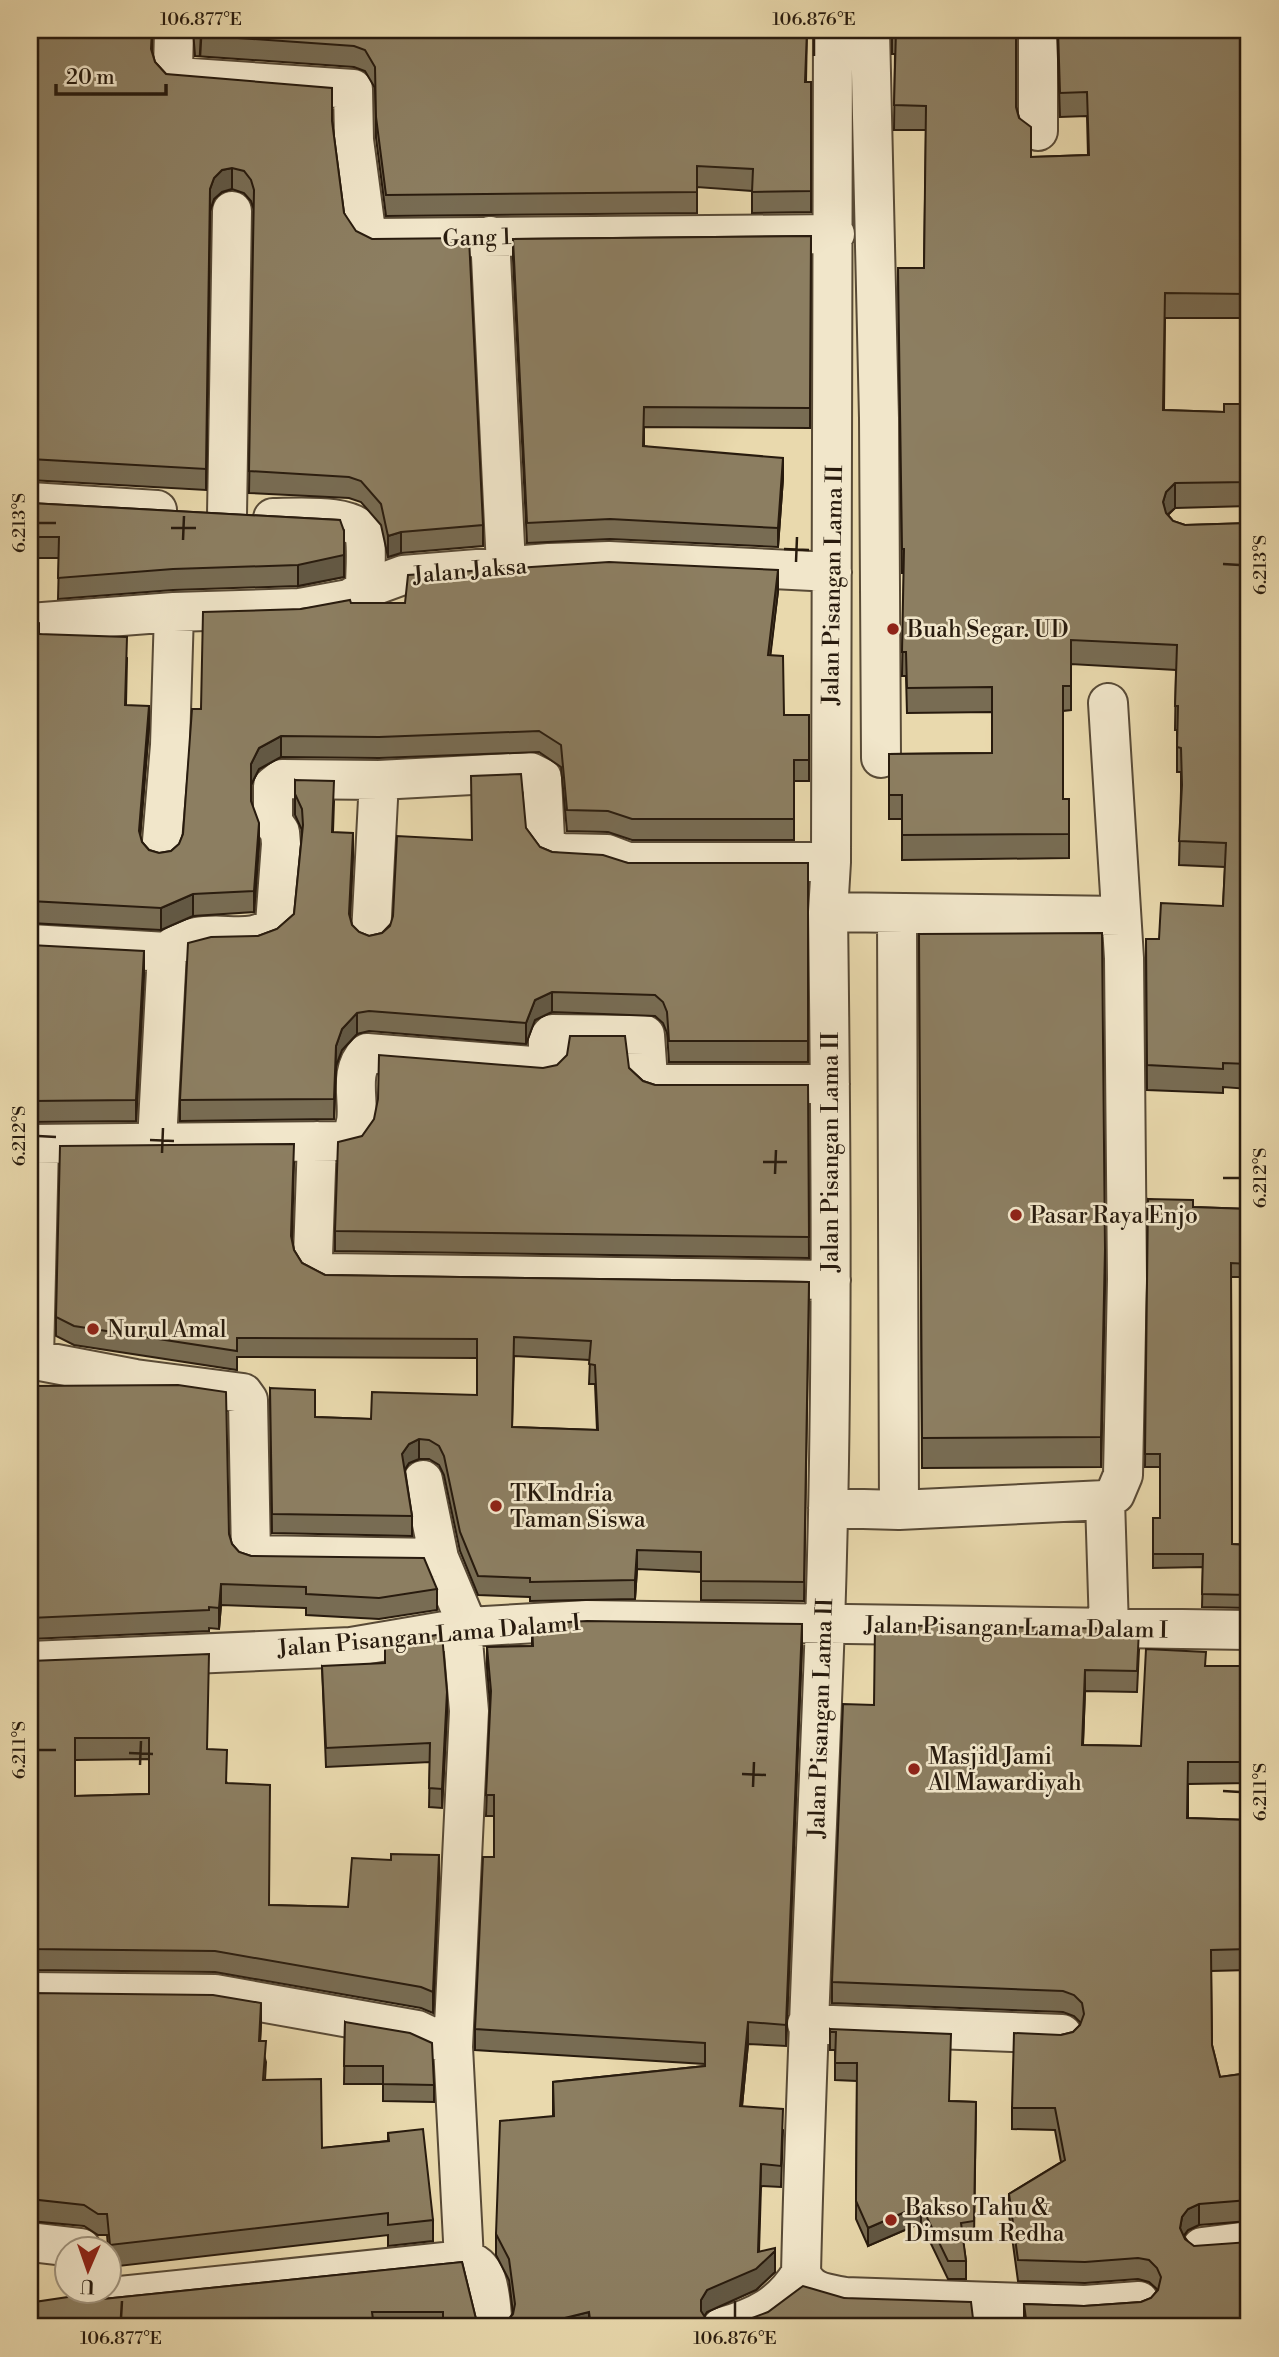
<svg xmlns="http://www.w3.org/2000/svg" width="1279" height="2357" viewBox="0 0 1279 2357" font-family="'Libre Bodoni',serif">
  <style>
    .lines { fill: none; stroke-linecap: round; stroke-linejoin: round }
    .minor-casing { stroke: #584a36; stroke-width: 42 }
    .minor { stroke: #f1e6ca; stroke-width: 38 }
    .wall { fill: #786c53; stroke: #281b0e; stroke-width: 2; fill-rule: evenodd }
    .shaded-wall { fill: #625844; stroke: #281b0e; stroke-width: 2 }
    .building { fill: #8c7e61; stroke: #281b0e; stroke-width: 2; fill-rule: evenodd }
    .ticks { fill: none; stroke: #281b0e; stroke-width: 2.5 }
    .poi-dot { fill: #8f2418; stroke: #f1e6ca; stroke-width: 2.5 }
    .labels { text-anchor: middle; stroke-width: 5; stroke-linejoin: round; paint-order: stroke }
    .street-label { font-size: 23px; fill: #281b0e; stroke: #f1e6ca }
    .poi-label { font-size: 23px; fill: #281b0e; stroke: #f1e6ca; text-anchor: start }
    .neatline { fill: none; stroke: #281b0e; stroke-width: 2.5 }
    .ticks-label { font-size: 18px; text-anchor: middle; fill: #281b0e }
  </style>
  <rect width="100%" height="100%" fill="#e9d9ad"/>
  <filter id="stains"><feTurbulence type="fractalNoise" baseFrequency=".00286" numOctaves="4"/><feColorMatrix values="0 0 0 0 .2 0 0 0 0 .09 0 0 0 0 .02 0 0 0 .5 -.17"/></filter>
  <radialGradient id="worn" r=".72"><stop offset=".6" stop-color="#630" stop-opacity="0"/><stop offset="1" stop-color="#630" stop-opacity=".3"/></radialGradient>
  <g class="lines">
    <!-- minor casing -->
    <g class="minor-casing">
      <path id="minor" d="M174,30L173,71L177,77L353,89L354,140L366,231L372,238L835,234
        M833,30L831,862L828,912C831,1149 833,1387 825,1624C817,1840 806,2056 801,2273C810,2293 825,2293 845,2297L1085,2305L1139,2301
        M870,30L879,418L881,758
        M1038,30V131
        M490,236L506,566
        M30,502L157,510
        M227,515L232,211
        M273,518C294,518 361,512 365,538C367,554 365,573 365,589
        M30,623L174,612L300,608L349,599L365,589L403,575L549,563L609,561L832,572
        M161,853L170,745L174,612
        M828,912L1121,916
        M897,915L899,1510
        M371,935L379,780
        M30,944L167,952L157,1142
        M167,952C203,918 248,952 275,924L281,844L280,832L273,822V786L282,779L379,780L530,772L542,778L545,839L550,848L561,853L607,854L628,862H831
        M317,1141L313,1256L315,1265L326,1273L831,1280
        M30,1144L340,1141L349,1139C368,1114 343,1077 367,1053L545,1067L548,1065V1039L552,1034L645,1035L648,1078L656,1084H830
        M30,1359L135,1379L243,1393L248,1400L251,1555L439,1558L468,1627
        M34,1359L39,1144
        M423,1480L439,1558
        M1105,1500L1109,1628
        M828,1508L899,1510L1105,1500L1115,1494L1123,1475L1127,1279L1124,958L1108,703
        M462,1629L469,1711L453,2047L464,2260C493,2265 490,2304 493,2327
        M30,1661L351,1647L468,1627L587,1620L1249,1630
        M30,1992L215,1994L417,2030L453,2047
        M807,2024L1062,2034
        M30,2242L81,2248
        M1202,2247L1249,2241
        M93,2290L101,2298L464,2260
        M722,2327C757,2317 782,2305 801,2273"/>
    </g>
    <!-- minor -->
    <use href="#minor" class="minor"/>
  </g>
  <!-- wall -->
  <path class="wall" d="M30,30H152V51L155,62L166,74L332,121L344,213L483,525V546L401,553L388,557L381,525L361,502L349,498L249,493L254,210L251,201L244,193L232,189L222,192L214,199L210,211L206,490L30,480Z
    M193,30H807L806,82H811V212L752,213V191L697,187V213L386,216L376,138L375,88L365,71L354,67L195,56Z
    M892,30H1016V107L1031,157L1088,155L1087,116L1060,117L1057,30H1249V318H1165L1164,410L1224,412L1247,404L1249,343V506L1175,508L1168,515L1173,521L1185,525L1249,523V1089L1223,1087V1093L1147,1090L1146,939H1159L1223,906L1225,867L1179,865L1181,791V772H1177V730H1175L1176,670L1071,664V710L1063,711V799H1069V858L902,860V819H889V754L992,753V712L907,713L906,676H902L904,573H902L898,268H924L926,130H894L895,54H892Z
    M811,236L810,428L644,427V446L783,478L778,547L610,539L527,543L513,259V239Z
    M30,503L340,520L344,577L298,586L173,590L58,599L59,558H30Z
    M778,591L770,655L784,715H809V781H794V840H632L608,832L567,831L561,767L539,752L379,758L281,757L259,769L251,785V801L259,844L254,912L193,916L161,930L30,923V621L39,634L127,658L126,705L149,727L140,836L142,842L149,850L159,853L171,851L179,844L183,834L201,709L301,609L351,603H405Z
    M295,780L334,801L333,832L353,854L350,917L352,925L359,932L369,936L382,933L471,840L526,828L540,847L552,852L628,863H808V1062H669L667,1033L663,1023L655,1016L552,1012L535,1020L526,1044L369,1031L357,1034L342,1050L336,1066L334,1119L180,1121V1100L258,936L277,929L294,914L302,834V830L295,815Z
    M919,934L1105,1279L1101,1467L922,1468Z
    M30,945L144,973L136,1121L30,1122Z
    M629,1068L643,1081L655,1085H808L809,1258L335,1251V1231L362,1136Z
    M294,1163L292,1239L294,1250L302,1263L325,1275L809,1282L804,1601L701,1600V1572L637,1569L635,1599L530,1601V1597L478,1595L460,1551L444,1475L439,1465L429,1459H419L409,1463L405,1470L412,1516V1536L272,1533L270,1388L315,1417L371,1419L477,1395V1358L237,1357V1370L74,1345L56,1336V1317ZM514,1356L590,1360L589,1384H595L597,1430L512,1427Z
    M1148,1199L1193,1207L1249,1209V1277H1231L1232,1544L1249,1545V1608L1202,1607L1203,1567L1153,1568V1518H1160V1467H1145Z
    M30,1386L229,1534L232,1544L239,1552L251,1556L437,1589V1610L379,1619L306,1615V1608L221,1605L219,1629L209,1628V1631L30,1639Z
    M532,1624L802,1645L786,2046L748,2044L742,2106L783,2130L781,2187L761,2186L759,2252L775,2272L756,2290L707,2312L704,2316L708,2322L718,2327H728L844,2298L974,2327H495L506,2323L513,2313L509,2280L496,2255V2234L553,2116V2082L705,2066V2064L475,2050V2029L494,1857V1816H486L490,1704L487,1668V1647L532,1646Z
    M1139,1650L1137,1692L1085,1691L1083,1745L1141,1746L1206,1666H1249V1783L1188,1784V1818L1249,1820V1970L1211,1971L1212,2045L1220,2077L1249,2073V2221L1199,2225L1188,2230L1184,2236L1249,2327H1024V2304L1084,2306L1141,2302L1151,2298L1158,2290L1149,2282L1138,2279L1085,2283L1018,2281L1009,2215V2194L1061,2162L1055,2130L1012,2129V2108L1061,2035L1073,2032L1080,2025L1081,2023L1074,2016L1063,2012L832,2003V1982L874,1705Z
    M30,1661L207,1749L227,1783L269,1905L348,1907L439,1877L433,2013L421,2008L215,1972L30,1970ZM149,1759V1794L75,1796V1760Z
    M322,1666L447,1711L442,1808L429,1807L430,1762L326,1767Z
    M30,1993L261,2024L260,2041L266,2062L265,2080L322,2148L388,2141V2133L433,2220V2241L388,2246V2235L110,2267L107,2235H98L84,2226L30,2221Z
    M345,2022L434,2085V2102L383,2101V2084H344Z
    M830,2029L950,2101L976,2102L974,2239L963,2241L966,2261V2279H948L921,2223L868,2246L856,2219L857,2081L835,2080V2050H830Z
    M462,2262L476,2319L483,2325L493,2327H30L34,2302L103,2299Z"/>
  <!-- shaded-wall -->
  <path class="shaded-wall" d="M232,168V189L222,192L214,199L210,211L206,490L210,189L214,178L222,170Z
    M783,458V478L778,547V528Z
    M30,459H31L30,480Z
    M1175,483V508L1166,516L1163,502L1166,492Z
    M344,531V577L298,586V565Z
    M401,532V553L388,557V536Z
    M778,570V591L768,676V655Z
    M149,706V727L139,852V831Z
    M281,736V757L259,769L251,785V764L259,748Z
    M259,823V844L254,912V891Z
    M353,833V854L349,935V914Z
    M193,894V916L161,930V908Z
    M30,901H31V922L30,923Z
    M144,951V973L136,1121V1100Z
    M552,992V1012L535,1020L526,1044V1023L535,1000Z
    M357,1013V1034L342,1050L336,1066L334,1119L336,1046L342,1029Z
    M1105,1249V1279L1101,1467V1437Z
    M419,1439V1459L409,1463L402,1474V1454L409,1444Z
    M637,1550V1569L635,1599V1580Z
    M221,1584V1605L219,1629V1608Z
    M802,1624V1645L786,2046V2025Z
    M1085,1670V1691L1082,1766V1745Z
    M447,1692V1711L442,1808V1789Z
    M439,1855V1877L433,2013V1992Z
    M261,2003V2024L259,2062V2041Z
    M748,2022V2044L740,2127V2106Z
    M761,2164L758,2266L775,2251V2272L756,2290L707,2312L701,2321V2300L707,2290Z
    M1199,2204V2225L1188,2230L1182,2238L1180,2228L1182,2217L1188,2209Z
    M921,2205V2223L868,2246V2228Z
    M589,2312V2327H532V2326Z"/>
  <!-- building -->
  <path class="building" d="M30,30H152L151,49L155,62L166,74L332,88V121L344,213L356,231L372,239L469,238L483,525L401,532L388,536L381,504L361,481L349,477L249,471L254,190L251,180L244,171L232,168L222,170L214,178L210,189L206,469L30,459Z
    M195,30H807L805,82H811V191L752,192L753,169L697,166V192L386,195L376,117L375,67L365,50L354,46L195,35Z
    M896,30H1016V107L1019,118L1031,127V157L1089,155L1087,92L1060,93L1058,30H1249V294L1165,293L1163,410L1224,412V404H1247L1249,343V482L1175,483L1166,492L1163,502L1166,513L1173,521L1185,525L1249,523V1064L1223,1063V1069L1147,1065L1146,939H1159L1161,903L1223,906L1226,843L1179,841L1182,785L1181,748L1177,747L1178,706H1175L1177,645L1071,640V686H1063V799H1069V834L902,835V795H889V754L992,753V687L907,688L906,652H902L904,549H902L898,268H924L926,106L894,105Z
    M811,236L810,408L644,407L643,446L783,458L778,528L610,519L527,523L513,239Z
    M30,503L340,520L344,531V555L298,565L173,569L58,578L59,537H30Z
    M609,562L778,570L768,655L783,656L784,715H809V760H794V819H632L608,811L567,810L561,745L539,731L379,737L281,736L259,748L251,764V801L259,823L254,891L193,894L161,908L30,901V621L39,623V634L127,637L125,705L149,706L139,831L142,842L149,850L159,853L171,851L179,844L183,834L192,709H201L203,612L301,609L350,600L351,603H405L408,575Z
    M521,774L526,828L540,847L552,852L603,855L628,863H808V1041H669L667,1012L663,1002L655,995L552,992L535,1000L526,1023L369,1011L357,1013L342,1029L336,1046L334,1099L180,1100L188,943L211,937L258,936L277,929L294,914L303,825L302,809L295,794V780L334,781L332,832L353,833L349,914L352,925L359,932L369,936L382,933L390,926L393,916L397,836L472,840L471,776Z
    M1102,933L1105,1249L1101,1437L922,1438L919,934Z
    M30,945L144,951L136,1100L30,1101Z
    M570,1036H625L629,1068L643,1081L655,1085H808L809,1237L335,1231L338,1142L362,1136L374,1119L378,1099L379,1055L543,1068L557,1065L567,1055Z
    M294,1144L291,1236L294,1250L302,1263L325,1275L809,1282L804,1582L701,1581V1552L637,1550L635,1580L530,1582V1578L478,1576L460,1532L444,1456L439,1446L429,1440L419,1439L409,1444L402,1454L412,1516L272,1514L270,1388L315,1390V1417L371,1419L372,1392L477,1395V1339L237,1338V1351L74,1326L56,1317L60,1146ZM514,1337L591,1341L589,1364L595,1365L598,1430L512,1427Z
    M1148,1199L1193,1200V1207L1249,1209V1264L1231,1263L1232,1544L1249,1545V1595L1202,1594L1203,1554H1153V1518H1160V1454H1145Z
    M178,1385L226,1392L229,1534L232,1544L239,1552L251,1556L424,1558L437,1589L379,1598L306,1594V1587L221,1584L219,1608L209,1607V1610L30,1618V1386Z
    M587,1621L802,1624L786,2025L748,2022L740,2106L783,2109L781,2166L761,2164L758,2252L775,2248V2251L756,2269L707,2290L701,2300V2311L708,2322L718,2327H728L768,2312L803,2286L844,2298L971,2302L974,2327H591L589,2312L532,2326V2327H495L506,2323L513,2314L515,2304L509,2259L496,2234L500,2121L554,2116L553,2082L705,2066V2043L475,2029L483,1857H494V1795H486L491,1691L487,1647L533,1646L532,1624Z
    M875,1625L1139,1629L1137,1671L1085,1670L1082,1745L1141,1746L1146,1649L1206,1652L1205,1666H1249V1762H1188L1187,1818L1249,1820V1949L1211,1950L1212,2045L1220,2077L1249,2073V2200L1199,2204L1188,2209L1182,2217L1180,2228L1185,2239L1194,2246L1249,2242V2327H1027L1024,2304L1084,2306L1141,2302L1151,2298L1158,2290L1161,2277L1157,2268L1149,2260L1138,2258L1085,2262L1018,2260L1009,2194L1065,2160L1055,2108H1012L1014,2033L1061,2035L1073,2032L1080,2025L1084,2014L1082,2003L1074,1995L1063,1991L832,1982L843,1704L874,1705Z
    M442,1634L447,1692L442,1789L429,1788L430,1743L326,1748L322,1666L385,1663V1644Z
    M209,1654L207,1749L227,1750L226,1783L270,1785L269,1905L348,1907L352,1858L391,1860V1854L439,1855L433,1992L421,1987L215,1951L30,1949V1661ZM75,1738H149V1794L75,1796Z
    M30,1993L213,1995L261,2003L259,2041H266L263,2080L321,2079L322,2148L389,2141L388,2133L423,2129L433,2220L388,2225V2213L110,2245L107,2214H98L84,2205L30,2199Z
    M345,2022L410,2033L432,2043L434,2085L383,2084V2066H344Z
    M830,2029L951,2034L949,2101L976,2102L974,2221L961,2223L966,2261H948L921,2205L868,2228L856,2201L857,2063H835L836,2032H830Z
    M462,2262L476,2319L483,2325L493,2327H443V2312H372L374,2327H233V2321L196,2324V2320L140,2327H30V2281L34,2302L88,2294L103,2299Z"/>
  <!-- ticks -->
  <path class="ticks" d="M200,56L201,38M814,56V38M38,523H56M171,528H196M183,540L184,516M784,549L809,550M796,562L797,537M1223,564L1240,565M38,1136L56,1137M150,1140L174,1141M162,1153L163,1128M763,1162H787M775,1174L776,1150M1223,1178H1240M38,1750H56M129,1753L153,1754M140,1765L141,1741M742,1774L766,1775M753,1787L754,1762M1223,1791L1240,1792M121,2318L122,2301M735,2318V2301"/>
  <!-- markers -->
  <g class="poi-dot">
    <circle cx="893" cy="629" r="7"/>
    <circle cx="1016" cy="1215" r="7"/>
    <circle cx="93" cy="1329" r="7"/>
    <circle cx="496" cy="1506" r="7"/>
    <circle cx="914" cy="1769" r="7"/>
    <circle cx="891" cy="2220" r="7"/>
  </g>
  <g class="labels">
    <!-- street labels -->
    <g class="street-label">
      <text transform="translate(477 237) rotate(-2)" y="8">Gang 1</text>
      <text transform="translate(470 570) rotate(-5)" y="8">Jalan Jaksa</text>
      <text transform="translate(832 585) rotate(-89)" y="8">Jalan Pisangan Lama II</text>
      <text transform="translate(830 1152) rotate(-90)" y="8">Jalan Pisangan Lama II</text>
      <text transform="translate(1016 1627) rotate(1)" y="8">Jalan Pisangan Lama Dalam I</text>
      <text transform="translate(429 1635) rotate(-5)" y="8">Jalan Pisangan Lama Dalam I</text>
      <text transform="translate(820 1718) rotate(-88)" y="8">Jalan Pisangan Lama II</text>
    </g>
    <!-- poi labels -->
    <g class="poi-label">
      <text x="907" y="637">Buah Segar. UD</text>
      <text x="1030" y="1223">Pasar Raya Enjo</text>
      <text x="107" y="1337">Nurul Amal</text>
      <text x="510" y="1501">TK Indria<tspan x="510" dy="26">Taman Siswa</tspan></text>
      <text x="928" y="1764">Masjid Jami<tspan x="928" dy="26">Al Mawardiyah</tspan></text>
      <text x="905" y="2215">Bakso Tahu &amp;<tspan x="905" dy="26">Dimsum Redha</tspan></text>
    </g>
  </g>
  <!-- margin -->
  <rect width="1279" height="2357" fill="none" stroke="#e9d9ad" stroke-width="77"/>
  <!-- north arrow -->
  <g transform="translate(88 2270) rotate(182)"><circle r="33" fill="#f1e6ca" stroke="#a1957f" stroke-width="2"/>
  <path d="M0-5L12 26L0 18L-12 26Z" fill="#8f2418"/>
  <text y="-10" font-size="19" font-weight="bold" text-anchor="middle" fill="#281b0e">U</text>
  </g>
  <!-- scale -->
  <path d="M56 84v10h110v-10" fill="none" stroke="#281b0e" stroke-width="3.5"/>
  <text x="66" y="84" font-size="21" fill="#281b0e" stroke="#f1e6ca" stroke-width="5" paint-order="stroke">20 m</text>
  <rect x="38" y="38" width="1202" height="2280" class="neatline"/>
  <g class="ticks-label">
    <text x="201" y="25">106.877°E</text>
    <text x="814" y="25">106.876°E</text>
    <text transform="translate(19 523) rotate(-90)" y="6">6.213°S</text>
    <text transform="translate(1260 565) rotate(-90)" y="6">6.213°S</text>
    <text transform="translate(19 1136) rotate(-90)" y="6">6.212°S</text>
    <text transform="translate(1260 1178) rotate(-90)" y="6">6.212°S</text>
    <text transform="translate(19 1750) rotate(-90)" y="6">6.211°S</text>
    <text transform="translate(1260 1792) rotate(-90)" y="6">6.211°S</text>
    <text x="121" y="2344">106.877°E</text>
    <text x="735" y="2344">106.876°E</text>
  </g>
  <rect width="100%" height="100%" filter="url(#stains)"/>
  <rect width="100%" height="100%" fill="url(#worn)"/>
</svg>
